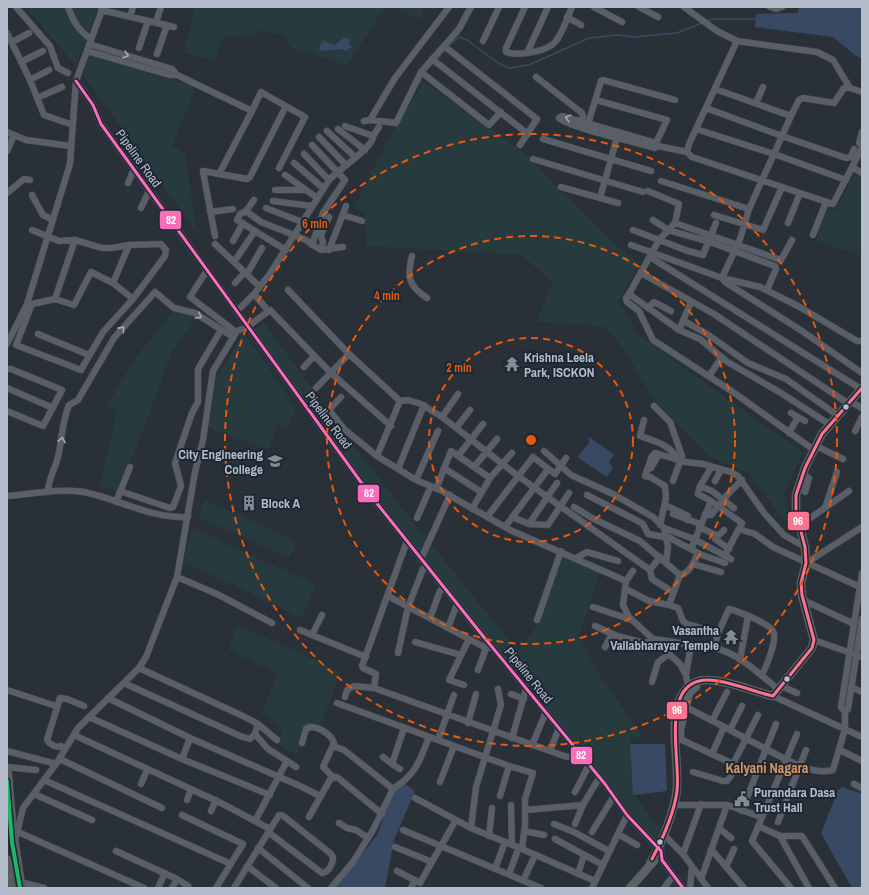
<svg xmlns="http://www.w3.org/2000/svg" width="869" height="895" viewBox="0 0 869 895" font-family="'Archivo Narrow',sans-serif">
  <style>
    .green { fill: #273a3e }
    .water { fill: #384963 }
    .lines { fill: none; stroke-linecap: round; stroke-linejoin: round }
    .stream { stroke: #384963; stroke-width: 1.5 }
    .minor-casing { stroke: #484c53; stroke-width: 7 }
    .major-casing { stroke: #484c55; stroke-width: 9 }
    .highway-casing { stroke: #474c53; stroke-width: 10 }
    .minor { stroke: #5a5e66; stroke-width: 6 }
    .major { stroke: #5c6168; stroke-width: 8 }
    .highway { stroke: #5a5d60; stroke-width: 9 }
    .bus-1-casing { stroke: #1d2633; stroke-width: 6 }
    .bus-2-casing { stroke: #1d2633; stroke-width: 6 }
    .bus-1 { stroke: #fc738d; stroke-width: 3 }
    .bus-2 { stroke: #fb6dba; stroke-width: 3 }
    .metro-1-casing { stroke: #1d2633; stroke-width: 7 }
    .metro-1 { stroke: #1ab867; stroke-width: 4 }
    .oneway { stroke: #a2a9b5 }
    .ring { fill: none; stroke: #e8590c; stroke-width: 2; stroke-dasharray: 7 5 }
    .bus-dot { fill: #b4bcc9; stroke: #1d2633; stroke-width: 1.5 }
    .labels { text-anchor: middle; stroke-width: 4; stroke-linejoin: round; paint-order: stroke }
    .street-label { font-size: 13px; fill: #b4bcc9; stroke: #1d2633 }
    .poi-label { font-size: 13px; font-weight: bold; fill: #b4bcc9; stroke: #1d2633; text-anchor: start }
    .neighbourhood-label { font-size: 14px; font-weight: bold; fill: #d59563; stroke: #1d2633 }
    .centre { fill: #e8590c; stroke: #1d2633; stroke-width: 2 }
    .ring-label { font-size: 12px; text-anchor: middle; font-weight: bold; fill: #e8590c; stroke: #1d2633; stroke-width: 4; stroke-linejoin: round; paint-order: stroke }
    .line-badge { stroke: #1d2633; stroke-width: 1.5 }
    .badge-label { font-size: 11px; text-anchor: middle; font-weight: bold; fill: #fff }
  </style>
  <rect width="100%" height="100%" fill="#2a3038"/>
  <!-- green -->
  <path class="green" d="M26,7H98L76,66Z
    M195,7H306L315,9L339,7H385L347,65L291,48L285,37L260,29L252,37L224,36L215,60L184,53Z
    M393,7H419L425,10L419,19Z
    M89,54L196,87L172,146L185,154L197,233L83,75Z
    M424,82L523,152L607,237L639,264L618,302L640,336L803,453L783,496L789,527L749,474L710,457L654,400L626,352L605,326L536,322L553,282L521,255L367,246L364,211L354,209L370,174L396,126Z
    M854,173L862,177V256L816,241L827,208L836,211Z
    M174,311L196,318L171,354L139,442L116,491L100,486L117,410L106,407L137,356Z
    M263,321L338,425L427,540L421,553L369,487L254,330Z
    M244,332L296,408L287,428L279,424L268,449L209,428L216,379Z
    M205,500L297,541L289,558L198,517Z
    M192,528L316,585L301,618L231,583L183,563Z
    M431,544L518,651L540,622L563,555L600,572L579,635L598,673L643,737H630L633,794L662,831L657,841L653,840L511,669L425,557Z
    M238,625L341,672L318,732L306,726L297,755L277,744L282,730L262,711L278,674L228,649Z"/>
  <!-- water -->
  <path class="water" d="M800,7H862V58L856,56L833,37L755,27L756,14L797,13Z
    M345,37L351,40L348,44L352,47L345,51L343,49L319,51L320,45L324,41L334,45Z
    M589,437L615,455L611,458L609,462L613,468L607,477L577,457L589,443Z
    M630,744H665L667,791L633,795Z
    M405,784L415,791L394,840L385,888H336L377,835L393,793Z
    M842,787L862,794V888H852L821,833L838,790Z"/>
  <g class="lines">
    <!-- stream -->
    <path class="stream" d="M707,21L713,19H755
      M448,46L459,37L467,40L498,63L508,68L529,65L589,38L617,35L635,37L677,33L702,23
      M437,59L445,50
      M425,72L433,63
      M420,83L422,77"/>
    <!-- minor casing -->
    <g class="minor-casing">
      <path id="minor" d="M16,7L50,46L58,68L68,73
        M68,7C73,21 78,30 91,39
        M525,7L506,48V52C518,56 548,52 556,41C563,32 567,18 572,7
        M594,7L622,22
        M639,7L658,17
        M684,7L717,31L737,41L817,52L833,60L850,88L862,92
        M770,7L776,9L782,7
        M101,10L174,27
        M130,17L133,7
        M567,17L581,25
        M156,22L161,7
        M7,33L30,80
        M483,41L499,7
        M737,41L689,144L687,152L692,157L833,204L862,148
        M12,42L29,33
        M89,44L172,69L177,75
        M444,46L537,119L520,145
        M139,48L148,21
        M87,51L170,75H177L252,111L261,92L305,117L279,168
        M527,53L548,7
        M157,54L167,25
        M432,59L528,134
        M21,62L43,51
        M49,70L30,80L44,115L73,125
        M421,72L489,125L501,112
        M536,77L582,113L583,117L581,121
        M76,81L93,105L101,124L371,496L483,636L605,784L627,815L661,851L662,860L683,888
        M37,98L62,87
        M596,100L667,120L656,143
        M756,103L763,87
        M706,108L782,136L791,116L715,89
        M791,116L799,100L803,98L834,103L844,88H850
        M370,120L395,78L449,7
        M364,121L370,120L396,123L421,72L459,29L471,7
        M588,124L601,81L603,80L675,100
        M338,129L365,150
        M696,129L774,154L846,180
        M327,131L355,157
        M7,132L26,140L71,146
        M862,132L859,143L862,145
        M373,136L379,127
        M319,137L345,164
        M543,139L651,171
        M312,145L345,180L323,213L312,245
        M658,146L655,148C639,143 567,127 559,118L562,116L656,143L658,146L687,152
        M854,149L851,157L846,158L782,136L749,209L740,239L722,278L725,282L802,331L862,373
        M7,151L14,135
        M304,154L329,180
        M533,159L643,192
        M294,163L323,188
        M852,167L862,173
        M219,174L252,111
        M285,175L316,197
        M661,181L749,209
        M128,183L134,169
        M561,187L618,203
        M275,190H306
        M648,191L679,204L675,223L659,240L629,294L679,330L700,339L726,361L781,393L829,424
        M7,193L24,179L30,180
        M32,195L43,215L53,220
        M600,198L618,134
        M273,201L311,206
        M141,208L149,191
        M266,208L302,222
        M246,211L254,200
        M210,212L233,209
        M343,215L362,221
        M714,215L763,230L782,187
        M653,220L668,230L710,242L775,266L776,269L767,290
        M675,223L781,260L792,240
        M788,223L800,193
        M32,230L59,241L75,240
        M633,230L688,251L703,255L716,223
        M255,231L234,262L260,287
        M813,235L826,202
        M215,236L203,171L247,179L250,177L286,106
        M233,241L243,223
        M215,244L234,262
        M631,245L722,278L760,287L798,306L857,341H862
        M286,250L237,220L240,214L246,211L261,222L304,239L321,250L343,247
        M321,250L323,243L321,235L329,217
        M329,250L346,206
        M412,256C407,276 408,286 427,298
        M650,257L861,389
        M207,270L190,297L236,332
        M91,272L113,283L133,299L103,332L81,370L16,345L32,304L55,299L74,305Z
        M641,273L714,314L849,404
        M247,274L262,248
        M113,283L129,245
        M235,283L245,272
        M288,290L349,354L400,401L408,400L421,404L442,417L518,476L650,570L660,557
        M254,294L265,307
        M629,294L626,298L627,302L639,311L653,340L733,392L814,450
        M55,299L75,240L102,248H112L129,245L161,244L166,250L165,256L133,299
        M648,308L654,302L671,311
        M237,311L254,294L269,275L329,180C338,170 374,147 373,136L345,126
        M684,321L707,334L748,363L786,379L837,415
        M679,330L691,302
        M38,334L89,355
        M7,344L27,304L70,164L76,81L103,7
        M304,367L314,356
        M7,369H11L62,390L43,426L7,411
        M709,376L722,357
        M7,388L53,408
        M316,388L349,354
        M341,397L329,410L344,429L377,456L416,480L440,490L510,530L626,581
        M851,402L862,408
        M654,406L670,422L682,456L673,481
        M791,413L805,421
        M442,417L458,394
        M644,420L640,436C652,440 673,446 677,459
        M456,428L470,410
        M855,431L862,417
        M789,433L798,417
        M816,446L843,459
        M544,451L571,475L613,494L653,517L664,528L668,547L666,562
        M377,456L400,401
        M458,456L483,424
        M474,467L497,439
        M444,468L481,492
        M651,468L659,454
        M711,468L700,486L712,491L734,508
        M398,469L424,405
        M802,475L809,478L805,492
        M416,480L438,431
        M715,481L721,470
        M438,484L451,451L490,478
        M120,491L170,508L173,507L181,486L175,463L192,413L198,402V369L221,330
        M48,492C48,480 55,469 58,457C62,440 62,421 69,405L78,400L114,338L155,292L174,308L195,313L233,337
        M587,495L638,521L643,524L648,534L670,538L702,555L725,563
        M7,496C32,494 59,488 84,492C119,499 151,519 188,517
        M711,501L742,523L725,555
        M116,502L130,467
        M665,505L688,516L687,520
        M574,507L592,518L640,541L680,575
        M825,508L837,472
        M472,509L490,478L512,453
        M673,514L700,524
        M705,514L711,515L728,494L742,480
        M487,517L533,457L555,474L566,458
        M512,517L529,524L548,525L569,493
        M417,518L431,486
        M529,524L557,483
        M660,525L666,498L665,486L650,477L645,476L652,456L655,453L686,462L703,464L731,472L738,476L764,513L784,535L805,547
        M799,526L849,491
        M505,527L546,472
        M699,527L718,536L724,530
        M664,528L694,539L731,559
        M739,529L755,534L773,547L860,587
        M716,535L715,539L729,549
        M691,549L711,501L698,494L700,486
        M576,558L587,552L618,561
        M421,559L450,495
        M806,563L862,527
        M693,564L721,572
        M650,570L652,579L673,592
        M633,571L626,581L623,605L629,617L680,664L686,675L689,691
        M177,577L217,594L272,623
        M626,589L649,601L669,605L680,575C690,573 694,562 698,553
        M388,596L486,648L492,647
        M803,600L854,624
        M669,605L678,608L683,621L687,624L718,633L714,648C739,653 759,674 778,689
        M593,607L632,620
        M430,618L440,591
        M537,620L561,551
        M595,626L617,636L644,643L654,639L714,648
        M448,628L457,604
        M300,630L312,635L322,615
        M718,633L729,609C737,611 769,623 773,631C778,639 766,667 762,675
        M312,635L366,657
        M814,640L862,657
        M415,642L461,655
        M605,647L612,634
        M398,653L408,607L423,569
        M740,660L748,616
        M478,670L486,648
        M686,675L691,644
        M652,682L658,662L669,654
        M124,683L240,736L250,739L255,734L258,724L245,717L139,668
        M464,685L449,680L469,639
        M781,686L797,693
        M851,687L862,692
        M374,688L376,674L363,668L362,666L407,541
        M7,690L56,706
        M511,694L524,699
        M773,696L862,737
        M345,697L347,690L354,686L374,688L564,756L585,760
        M108,698L190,738L300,786
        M337,703L509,766L533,773L525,799V825L522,849L595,881
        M686,707L766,749L742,811
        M845,712L841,707L862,573
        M89,717L182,759
        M712,721L727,692
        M468,723L476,694
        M258,724L277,740
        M776,724L766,749C786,759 811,776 833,770L845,729V712L848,709L862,619
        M730,730L742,706
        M255,734L268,749L287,761
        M74,735L221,803L270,829
        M190,738L182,759L270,795
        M512,738L526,689
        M680,739L733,764L731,776L727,781H723L693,772
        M438,740L454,695
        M302,743L306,729L310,727C319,727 331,734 334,743L323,767L334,778
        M532,745L546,712
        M61,746C56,748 50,745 47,740L60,698L67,699L84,706
        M840,750L862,761
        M7,751L56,764
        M550,751L559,728
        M712,754L724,727
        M383,757L392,764
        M60,759L162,808
        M733,764L758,715
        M7,767L36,770
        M400,769L392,764L404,728
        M44,780L231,864
        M440,782L454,746
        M141,784L147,770
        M854,784L862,788
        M302,787L320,796
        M393,789C417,773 419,762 429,737
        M575,792L589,765
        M34,794L92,820
        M500,796L509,766
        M415,798L456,820
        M187,800L191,789
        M511,805L512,845
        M674,805H727L761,817
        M526,810L583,805L599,778
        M211,811L216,800
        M182,815L243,844L216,888
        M309,817L331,778L337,777L382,814
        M255,821L287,761L296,767
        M778,822L806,750
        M339,823L347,828L356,830L368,838
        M554,824L574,832L609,851
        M575,824L583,805
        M758,826L780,836L809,888
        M471,828L476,787L501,705L498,689
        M719,828L731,838
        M524,831L544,835
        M18,832L144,888
        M592,832L614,796
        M618,834L637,845
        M664,835L683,854L708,888
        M489,836L492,808
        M780,836H802L835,888
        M555,839L603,865
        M15,841L23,808L56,764L78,728L139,668L146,657L177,577L195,472L203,440L213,371L237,331L247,327L270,310L331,373L391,426
        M395,847L432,862
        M258,848L308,888
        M522,849L471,828L456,820L441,846L541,888
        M711,849L744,888
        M116,851L177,879
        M683,854L701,804
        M247,866L276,888
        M726,867L734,849
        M495,869L505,842
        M397,871L420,883L441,846L403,830
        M509,874L519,847
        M578,874L584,855
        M701,879L727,805
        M523,881L535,855
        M20,882L44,888
        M158,888L165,873
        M172,888L177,879L188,886
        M234,888L279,815H282L330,853L333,857C333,864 329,872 322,873L268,832
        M331,888L353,862L373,830L393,789L344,750L333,746
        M411,888L415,880
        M592,888L627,815
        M664,888L673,876
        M690,888L692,867
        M791,888L752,841L797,734"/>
    </g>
    <!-- major casing -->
    <g class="major-casing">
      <path id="major" d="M680,739V730L688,697L690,692L696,687
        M650,864C653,857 658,850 661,842C667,828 673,812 676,796C683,765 659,699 696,682C712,674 755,692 773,696L812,648L814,640L802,595L801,583L806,563L805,547L796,512V495L805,468L822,434L862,388
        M630,888L654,861"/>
    </g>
    <!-- highway casing -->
    <g class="highway-casing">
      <path id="highway" d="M7,769L12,828L21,888
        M7,860L11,888"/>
    </g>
    <!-- minor -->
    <use href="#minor" class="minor"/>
    <!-- major -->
    <use href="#major" class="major"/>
    <!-- highway -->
    <use href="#highway" class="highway"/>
    <!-- bus-1 casing -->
    <g class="bus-1-casing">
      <path id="bus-1" d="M652,859C663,838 674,814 677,791C681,764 661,690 699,681C719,676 753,692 773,696L812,648L814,640L802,595L801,583L806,563L805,547L796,512V495L805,468L822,434L862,388"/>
    </g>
    <!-- bus-2 casing -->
    <g class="bus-2-casing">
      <path id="bus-2" d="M76,81L93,105L101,124L371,496L483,636L605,784L627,815L661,851L662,860L683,888"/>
    </g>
    <!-- bus-1 -->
    <use href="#bus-1" class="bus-1"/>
    <!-- bus-2 -->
    <use href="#bus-2" class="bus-2"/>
    <!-- metro-1 casing -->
    <g class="metro-1-casing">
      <path id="metro-1" d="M7,781L12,842L20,888"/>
    </g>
    <!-- metro-1 -->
    <use href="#metro-1" class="metro-1"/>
  </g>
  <!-- one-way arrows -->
  <defs><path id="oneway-chevron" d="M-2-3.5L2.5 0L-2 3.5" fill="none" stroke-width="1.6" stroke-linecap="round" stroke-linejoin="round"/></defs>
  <g class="oneway">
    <use href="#oneway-chevron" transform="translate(126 55) rotate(17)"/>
    <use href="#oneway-chevron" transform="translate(568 118) rotate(-165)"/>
    <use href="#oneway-chevron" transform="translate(199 316) rotate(30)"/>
    <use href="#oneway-chevron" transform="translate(122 329) rotate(-48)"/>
    <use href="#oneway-chevron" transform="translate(62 440) rotate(-78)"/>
  </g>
  <!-- distance rings -->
  <g class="ring">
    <circle cx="531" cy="440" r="102"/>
    <circle cx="531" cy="440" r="204"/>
    <circle cx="531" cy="440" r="306"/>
  </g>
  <!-- icons -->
  <defs>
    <g id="temple-bare" transform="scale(1.2)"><path d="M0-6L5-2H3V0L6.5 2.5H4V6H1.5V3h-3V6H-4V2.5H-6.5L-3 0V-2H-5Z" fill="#848b96" stroke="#1d2633" stroke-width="2.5" paint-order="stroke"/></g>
    <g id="university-bare" transform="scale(1.2)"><path d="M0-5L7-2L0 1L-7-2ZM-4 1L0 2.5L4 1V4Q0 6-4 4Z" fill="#848b96" stroke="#1d2633" stroke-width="2.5" paint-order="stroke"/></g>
    <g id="building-bare" transform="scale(1.2)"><path d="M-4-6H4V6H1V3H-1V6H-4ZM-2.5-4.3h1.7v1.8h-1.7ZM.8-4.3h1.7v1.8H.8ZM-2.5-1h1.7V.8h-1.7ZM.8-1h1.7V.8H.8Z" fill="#848b96" stroke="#1d2633" stroke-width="2.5" paint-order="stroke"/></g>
    <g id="civic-bare" transform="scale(1.2)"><path d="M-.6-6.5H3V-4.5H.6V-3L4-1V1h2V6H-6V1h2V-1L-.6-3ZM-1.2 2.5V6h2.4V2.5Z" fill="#848b96" stroke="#1d2633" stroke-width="2.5" paint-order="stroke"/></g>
  </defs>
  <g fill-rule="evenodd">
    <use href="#temple-bare" x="512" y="364"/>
    <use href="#university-bare" x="275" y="461"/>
    <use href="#building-bare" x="249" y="503"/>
    <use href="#temple-bare" x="731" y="637"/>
    <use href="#civic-bare" x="742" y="799"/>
  </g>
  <!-- markers -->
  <g class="bus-dot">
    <circle cx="846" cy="407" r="3.5"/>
    <circle cx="787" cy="679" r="3.5"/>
    <circle cx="660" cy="842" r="3.5"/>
  </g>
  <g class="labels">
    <!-- street labels -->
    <g class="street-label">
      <text transform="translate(139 158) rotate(54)" y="5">Pipeline Road</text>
      <text transform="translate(329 420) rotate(53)" y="5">Pipeline Road</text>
      <text transform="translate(529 675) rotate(51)" y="5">Pipeline Road</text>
    </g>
    <!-- poi labels -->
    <g class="poi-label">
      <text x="524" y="362">Krishna Leela<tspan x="524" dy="15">Park, ISCKON</tspan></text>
      <text x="263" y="459" text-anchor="end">City Engineering<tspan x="263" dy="15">College</tspan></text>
      <text x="261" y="508">Block A</text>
      <text x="719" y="635" text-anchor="end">Vasantha<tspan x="719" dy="15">Vallabharayar Temple</tspan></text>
      <text x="754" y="797">Purandara Dasa<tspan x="754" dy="15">Trust Hall</tspan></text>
    </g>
    <!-- neighbourhood labels -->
    <g class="neighbourhood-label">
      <text x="767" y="773">Kalyani Nagara</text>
    </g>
  </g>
  <circle cx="531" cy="440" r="6" class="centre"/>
  <g class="ring-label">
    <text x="315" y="228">6 min</text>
    <text x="387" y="300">4 min</text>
    <text x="459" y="372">2 min</text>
  </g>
  <g class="line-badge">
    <rect x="159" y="210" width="23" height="20" rx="4" fill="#fb6dba"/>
    <rect x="357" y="484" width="23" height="19" rx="4" fill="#fb6dba"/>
    <rect x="787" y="511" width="23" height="20" rx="4" fill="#fc738d"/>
    <rect x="666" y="701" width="22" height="19" rx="4" fill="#fc738d"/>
    <rect x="570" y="746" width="23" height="19" rx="4" fill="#fb6dba"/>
  </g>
  <g class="badge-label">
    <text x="171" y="224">82</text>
    <text x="369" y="497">82</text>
    <text x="798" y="525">96</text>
    <text x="677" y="714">96</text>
    <text x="581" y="759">82</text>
  </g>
  <!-- border -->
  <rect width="869" height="895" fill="none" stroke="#b4bcc9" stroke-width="16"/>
</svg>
